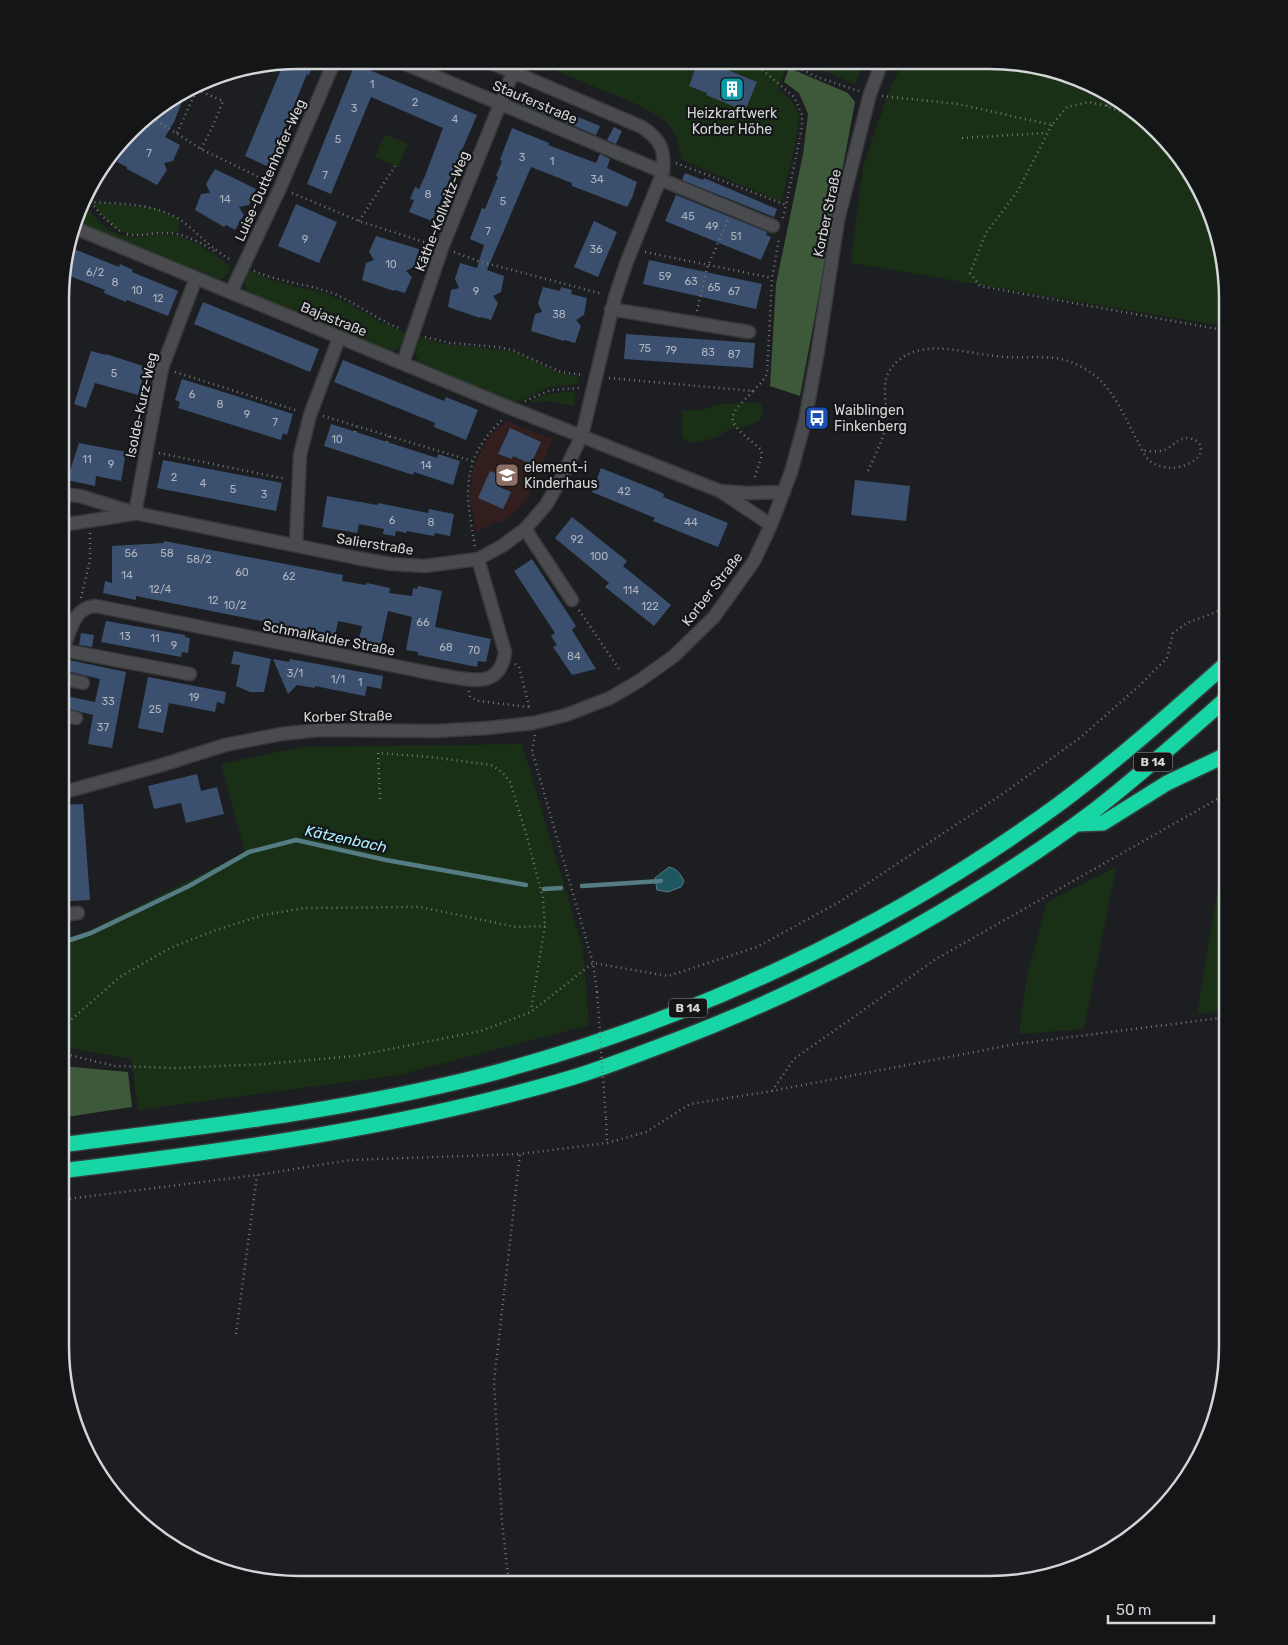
<svg xmlns="http://www.w3.org/2000/svg" width="1288" height="1645" viewBox="0 0 1288 1645" font-family="Rubik,sans-serif">
  <style>
    .education { fill: #321f1d }
    .green { fill: #193016 }
    .forest { fill: #3e583a }
    .water { fill: #1f565f; stroke: #557c83 }
    .lines { fill: none; stroke-linecap: round; stroke-linejoin: round }
    .stream { stroke: #557c83; stroke-width: 4.5 }
    .building { fill: #3b506f }
    .minor-casing { stroke: #38393b; stroke-width: 15 }
    .highway-casing { stroke: #38393b; stroke-width: 18 }
    .path { stroke: #76787a; stroke-width: 2.5; stroke-dasharray: 1 4; stroke-linecap: butt }
    .minor { stroke: #4a4b4e; stroke-width: 12 }
    .highway { stroke: #17d5a4; stroke-width: 15 }
    .path-bridge { stroke: #76787a; stroke-width: 2.5; stroke-dasharray: 1 4; stroke-linecap: butt }
    .labels { text-anchor: middle; stroke-width: 4.5; stroke-linejoin: round; paint-order: stroke }
    .number-label { font-size: 11px; fill: #aeb4bd }
    .shield { fill: #131517; stroke: #9a9b9d; stroke-width: 1 }
    .shield-label { font-size: 12px; font-weight: bold; fill: #d4d5d7 }
    .street-label { font-size: 14px; fill: #d4d5d7; stroke: #131517 }
    .poi-label { font-size: 14px; fill: #d4d5d7; stroke: #131517; text-anchor: start }
    .water-label { font-size: 15px; font-style: italic; fill: #acf1fe; stroke: #131517 }
    .rim { fill: none; stroke: #d4d5d7; stroke-width: 2.5 }
  </style>
  <rect width="100%" height="100%" fill="#1c1e21"/>
  <!-- education -->
  <path class="education" d="M507,421L553,439L543,461L546,465L524,503L502,523L495,521L476,533L470,497L473,470L479,455L489,437Z"/>
  <!-- green -->
  <path class="green" d="M532,61H788L778,89C786,95 795,103 798,113C802,126 785,186 781,202L682,160L675,134L668,124L658,116L639,105Z
    M800,61L864,62L855,84Z
    M904,62H1018L1130,109L1196,180L1220,237L1228,299V327L851,263L863,167L891,85Z
    M385,134L408,144L398,167L375,157Z
    M91,202L154,208L180,220L177,233H156L139,236L126,233L114,228Z
    M84,204C91,211 97,221 105,227C131,246 150,230 177,236C196,240 215,256 231,266C228,273 226,279 217,279L80,223L78,221Z
    M248,270L274,281L327,294L345,302L382,323L406,333C402,342 401,351 390,351L248,292L244,282Z
    M420,337L443,344L504,350L520,354L558,372L579,377L577,384L549,387L515,403L419,362L415,354Z
    M576,391L574,406L549,401L532,403L531,401L544,395Z
    M753,402L761,404L763,411L760,420L749,425L726,431L716,438L689,443L682,437V410H703L715,405Z
    M522,744L583,949L589,1025L399,1075L138,1110L131,1059L61,1046V945L245,852L221,764L301,747Z
    M1228,824V956L1218,1012L1197,1014Z
    M1116,867L1084,1029L1019,1034L1027,976L1047,902Z"/>
  <!-- forest -->
  <path class="forest" d="M789,68L848,93L855,102L800,396L770,386L776,284L803,154L808,114L799,93L784,82Z
    M61,1066L128,1072L132,1107L60,1118Z"/>
  <!-- water -->
  <path class="water" d="M669,867C677,869 680,873 684,881L681,887L668,892L657,890L655,878Z"/>
  <g class="lines">
    <!-- stream -->
    <path class="stream" d="M582,886L661,881
      M544,889L561,888
      M61,943L91,933L189,886L249,852L296,840L386,860L526,885"/>
  </g>
  <!-- building -->
  <path class="building" d="M299,60H315L309,75L307,74L269,167L245,156L284,62Z
    M698,61L717,68L718,66L757,82L745,111L706,95L707,93L689,86Z
    M355,64L477,115L432,221L409,212L414,200L410,199L415,187L419,189L425,176L443,128L371,97L331,194L307,184Z
    M185,94L174,122L165,137L180,145L173,161L164,163L167,170L157,185L127,169V167L117,162L135,130L143,118Z
    M522,94L600,126L596,135L519,103Z
    M614,127L622,131L616,144L607,140Z
    M512,128L549,143L548,145L596,163L600,154L610,159L607,168L637,182L632,198L627,207L572,186V183L531,167L487,270L504,276L501,292L493,296L498,303L491,320L481,317L480,318L448,307L451,290L459,288L455,279L460,263L477,268L484,245L470,239L482,208L485,209L498,177L496,176L502,161L500,160Z
    M215,169L256,189L249,205L239,207L244,215L235,230L226,225L224,227L195,210L201,194L210,193L206,184Z
    M685,173L703,180L704,178L777,209L774,217L682,180Z
    M676,195L767,232L766,235L771,237L761,260L665,221Z
    M296,204L337,222L319,263L278,246Z
    M594,221L617,232L598,277L574,267Z
    M376,236L419,249L415,266L406,271L412,277L405,293L395,290L394,291L362,280L366,263L374,260L369,252Z
    M69,247L119,267L120,264L133,270L132,272L178,291L168,316L127,300L126,302L104,293L105,290L65,274L62,272V267Z
    M649,260L762,284L756,309L643,284Z
    M543,287L560,291L561,287L572,290L571,294L587,298L584,315L576,320L581,326L575,343L565,340L564,341L531,331L535,314L542,312L538,303Z
    M203,302L319,349L310,372L194,324Z
    M626,334L755,343L753,368L624,359Z
    M91,351L106,355V354L146,367L138,395L95,383L86,408L74,404Z
    M343,360L444,401L446,397L478,410L466,440L434,427L435,423L334,382Z
    M182,379L293,414L287,435L283,433L281,440L178,408L180,402L175,400Z
    M331,424L437,458L438,454L460,461L453,485L414,472L413,475L324,446Z
    M510,428L541,442L531,464L513,456L512,459L498,454Z
    M79,443L126,452L121,481L96,476L95,486L67,480Z
    M163,460L282,483L276,511L157,488Z
    M601,468L656,490L664,494L663,497L728,523L718,547L653,521L655,518L592,492Z
    M490,471L504,476L499,487L511,492L503,509L478,498Z
    M855,480L910,486L906,521L851,515Z
    M327,496L377,505L378,503L428,513L429,509L454,514L450,536L435,533L434,536L407,531L406,533L396,531L395,536L383,534L384,529L359,524L357,533L322,527Z
    M572,517L627,561L623,566L671,605L654,626L605,587L609,583L555,538Z
    M164,541L343,575L342,581L366,585L367,583L390,588L389,593L412,596L413,588L417,589L418,586L442,591L435,627L491,639L486,662L478,661L477,667L418,655V652L406,650L412,617L388,611L380,649L358,644L362,626L338,621L334,641L275,629L276,624L136,596V600L103,593L105,581L112,583V546L164,543Z
    M532,559L576,626L572,630L596,669L572,675L553,647L557,645L551,636L555,633L514,571Z
    M106,621L185,635V637L190,638L188,653L182,652L181,657L101,642Z
    M81,633L94,635L92,647L79,645Z
    M234,651L271,659L264,692H250L236,686L240,665L231,664Z
    M273,659L289,662L290,659L383,676L381,689L367,686L365,696L315,686V688L297,685L288,694Z
    M69,660L126,672L112,748L88,744L93,715L61,707V695L95,702L100,679L67,671Z
    M148,677L226,692L224,704L217,702L215,712L169,703L163,733L138,728Z
    M197,774L201,791L217,787L224,814L186,823L181,803L154,809L148,786Z
    M83,804L90,900L70,901L67,843L61,844V805Z"/>
  <g class="lines">
    <!-- minor casing -->
    <g class="minor-casing">
      <path id="minor" d="M396,60L663,172
        M660,179L773,226
        M75,228L513,409L720,491L771,525
        M231,292L280,188L335,60
        M611,309L749,332
        M403,363L442,248L513,72
        M720,491L748,493L784,492
        M62,499L69,495L80,496L135,513L357,558L391,564L425,566L478,559L502,546L525,529L546,505L562,477L582,435L615,297L626,264L663,172C665,149 661,140 642,127L487,61
        M135,513L162,368L196,278
        M62,525L132,514
        M525,529L572,600
        M296,545L300,455L310,415L339,338
        M63,650L190,674
        M61,654C70,635 72,607 96,606L440,675C468,679 500,691 505,652L478,559
        M61,678L83,683
        M61,715L76,718
        M61,793L162,765L225,745L281,734L318,730L436,731L487,728L533,723L566,715L610,698L639,681L674,656L714,617L754,561L771,525L791,472L805,421L818,350L838,220L870,94L882,62
        M61,915L78,913"/>
    </g>
    <!-- highway casing -->
    <g class="highway-casing">
      <path id="highway" d="M1076,824L1103,823L1167,783L1228,754
        M60,1145C202,1127 344,1111 482,1076C689,1022 887,930 1059,804C1118,760 1173,711 1228,662
        M60,1171C234,1150 407,1127 574,1077C607,1067 639,1054 671,1042C774,1003 873,954 966,897C1010,870 1054,841 1095,810C1141,774 1184,736 1228,697"/>
    </g>
    <!-- path -->
    <path class="path" d="M784,61L817,77L859,91
      M197,90L223,101L212,128L201,149
      M882,96L958,104L1052,125L1067,107L1089,102L1107,106L1142,121
      M1107,106L1111,96
      M148,115L201,149L269,182
      M1052,125L1017,192L986,233L970,273L980,286L1228,331
      M177,133L198,87
      M962,138L1047,133
      M676,163L786,205L802,127V115L794,97L752,61
      M292,193L359,221L430,244
      M85,200L91,202C121,204 156,203 182,221C199,234 213,250 231,260
      M91,202L102,216L120,231
      M783,218L786,205
      M359,221L395,166
      M127,234C139,237 150,233 162,233C183,232 199,242 216,252
      M454,252L478,261L603,294
      M645,252L772,278
      M254,271C279,282 307,284 332,293C357,303 377,320 401,329
      M62,309L68,295L62,292
      M697,311L707,268L728,220
      M425,337L450,343L498,347L512,350L561,372L584,375
      M175,372L298,411
      M609,378L753,391C747,398 738,405 734,413C726,426 754,441 761,450L762,455L754,480
      M753,391L761,383L767,374L772,278L779,238
      M525,401L551,390L580,388
      M323,416L472,461
      M62,428L66,420L65,399L62,398
      M355,432L357,426
      M387,442L389,436
      M62,448L65,440V423
      M159,453L286,479
      M868,471C875,455 884,439 886,422C888,405 880,385 890,370C897,359 909,352 921,350C945,345 972,354 997,356C1018,359 1040,355 1061,359C1074,362 1087,369 1098,378C1116,395 1126,420 1138,442C1141,448 1145,457 1150,461C1155,466 1164,467 1171,468C1181,468 1201,461 1201,450C1201,447 1200,445 1199,442C1177,430 1177,449 1159,451C1154,452 1147,451 1142,450
      M475,546C465,492 460,459 504,418
      M81,598L90,560V532
      M579,610L621,672
      M515,664L519,667L530,710
      M469,691L470,697L479,701L529,707
      M535,735L532,751L593,963L597,992
      M380,799L378,753L431,757L491,765L502,772L510,782L527,837L543,898L545,926L531,1010
      M61,1030L64,1026L120,977L170,948L216,930L263,915L305,908L420,907L516,927L545,926
      M61,1053L115,1066L176,1068L265,1064L355,1056L481,1031L531,1012L593,963L668,976L757,947L841,901L1004,793L1081,737L1139,686L1167,658L1173,633L1187,623L1216,612L1228,605
      M772,1091L794,1059L936,959L1228,793
      M606,1119L607,1143
      M60,1200L257,1175L351,1160L520,1154
      M236,1334L257,1175
      M509,1584L502,1522L494,1381L520,1154L607,1143L646,1132L690,1104L772,1091L1016,1044L1228,1017"/>
    <!-- minor -->
    <use href="#minor" class="minor"/>
    <!-- highway -->
    <use href="#highway" class="highway"/>
    <!-- path-bridge -->
    <path class="path-bridge" d="M597,992L606,1119"/>
  </g>
  <!-- icons -->
  <defs>
    <g id="building-square" transform="scale(1.25)"><rect x="-9" y="-9" width="18" height="18" rx="4" fill="#0f9aa8" stroke="#131517"/><path d="M-4-6H4V6H1V3H-1V6H-4ZM-2.5-4.3h1.7v1.8h-1.7ZM.8-4.3h1.7v1.8H.8ZM-2.5-1h1.7V.8h-1.7ZM.8-1h1.7V.8H.8Z" fill="#fff"/></g>
    <g id="bus-square" transform="scale(1.25)"><rect x="-9" y="-9" width="18" height="18" rx="4" fill="#1a4fb4" stroke="#131517"/><path d="M-5-6H5V4H4V6H2V4H-2V6H-4V4H-5ZM-3.5-4V0h7V-4ZM-3.5 1.2v1.5H-2V1.2ZM2 1.2v1.5H3.5V1.2Z" fill="#fff"/></g>
    <g id="school-square" transform="scale(1.25)"><rect x="-9" y="-9" width="18" height="18" rx="4" fill="#8d6e63" stroke="#131517"/><path d="M0-5L7-2L0 1L-7-2ZM-4 1L0 2.5L4 1V4Q0 6-4 4Z" fill="#fff"/></g>
  </defs>
  <g fill-rule="evenodd">
    <use href="#building-square" x="732" y="89"/>
    <use href="#bus-square" x="817" y="418"/>
    <use href="#school-square" x="507" y="475"/>
  </g>
  <g class="labels">
    <!-- number labels -->
    <g class="number-label">
      <text x="372" y="88">1</text>
      <text x="415" y="106">2</text>
      <text x="354" y="112">3</text>
      <text x="455" y="123">4</text>
      <text x="338" y="143">5</text>
      <text x="149" y="157">7</text>
      <text x="522" y="161">3</text>
      <text x="552" y="165">1</text>
      <text x="325" y="179">7</text>
      <text x="597" y="183">34</text>
      <text x="428" y="198">8</text>
      <text x="225" y="203">14</text>
      <text x="503" y="205">5</text>
      <text x="688" y="220">45</text>
      <text x="712" y="230">49</text>
      <text x="488" y="235">7</text>
      <text x="736" y="240">51</text>
      <text x="305" y="243">9</text>
      <text x="596" y="253">36</text>
      <text x="391" y="268">10</text>
      <text x="95" y="276">6/2</text>
      <text x="665" y="280">59</text>
      <text x="691" y="285">63</text>
      <text x="115" y="286">8</text>
      <text x="714" y="291">65</text>
      <text x="137" y="294">10</text>
      <text x="476" y="295">9</text>
      <text x="734" y="295">67</text>
      <text x="158" y="302">12</text>
      <text x="559" y="318">38</text>
      <text x="645" y="352">75</text>
      <text x="671" y="354">79</text>
      <text x="708" y="356">83</text>
      <text x="734" y="358">87</text>
      <text x="114" y="377">5</text>
      <text x="192" y="398">6</text>
      <text x="220" y="408">8</text>
      <text x="247" y="418">9</text>
      <text x="275" y="426">7</text>
      <text x="337" y="443">10</text>
      <text x="87" y="463">11</text>
      <text x="111" y="468">9</text>
      <text x="426" y="469">14</text>
      <text x="174" y="481">2</text>
      <text x="203" y="487">4</text>
      <text x="233" y="493">5</text>
      <text x="624" y="495">42</text>
      <text x="264" y="498">3</text>
      <text x="392" y="524">6</text>
      <text x="431" y="526">8</text>
      <text x="691" y="526">44</text>
      <text x="577" y="543">92</text>
      <text x="131" y="557">56</text>
      <text x="167" y="557">58</text>
      <text x="599" y="560">100</text>
      <text x="199" y="563">58/2</text>
      <text x="242" y="576">60</text>
      <text x="127" y="579">14</text>
      <text x="289" y="580">62</text>
      <text x="160" y="593">12/4</text>
      <text x="631" y="594">114</text>
      <text x="213" y="604">12</text>
      <text x="235" y="609">10/2</text>
      <text x="650" y="610">122</text>
      <text x="423" y="626">66</text>
      <text x="125" y="640">13</text>
      <text x="155" y="642">11</text>
      <text x="174" y="649">9</text>
      <text x="446" y="651">68</text>
      <text x="474" y="654">70</text>
      <text x="574" y="660">84</text>
      <text x="295" y="677">3/1</text>
      <text x="338" y="683">1/1</text>
      <text x="360" y="686">1</text>
      <text x="194" y="701">19</text>
      <text x="108" y="705">33</text>
      <text x="155" y="713">25</text>
      <text x="103" y="731">37</text>
    </g>
    <!-- shield labels -->
    <g class="shield">
      <rect x="1134" y="752.5" width="38" height="19" rx="4"/>
      <rect x="669" y="998.5" width="38" height="19" rx="4"/>
    </g>
    <g class="shield-label">
      <text x="1153" y="766">B 14</text>
      <text x="688" y="1012">B 14</text>
    </g>
    <!-- street labels -->
    <g class="street-label">
      <text transform="translate(535 102) rotate(23)" y="5">Stauferstraße</text>
      <text transform="translate(270 170) rotate(-66)" y="5">Luise-Duttenhofer-Weg</text>
      <text transform="translate(442 211) rotate(-69)" y="5">Käthe-Kollwitz-Weg</text>
      <text transform="translate(827 213) rotate(-78)" y="5">Korber Straße</text>
      <text transform="translate(334 319) rotate(22)" y="5">Bajastraße</text>
      <text transform="translate(141 405) rotate(-78)" y="5">Isolde-Kurz-Weg</text>
      <text transform="translate(375 544) rotate(9)" y="5">Salierstraße</text>
      <text transform="translate(712 589) rotate(-52)" y="5">Korber Straße</text>
      <text transform="translate(329 638) rotate(11)" y="5">Schmalkalder Straße</text>
      <text transform="translate(348 716) rotate(-1)" y="5">Korber Straße</text>
    </g>
    <!-- poi labels -->
    <g class="poi-label">
      <text x="732" y="118" text-anchor="middle">Heizkraftwerk<tspan x="732" dy="16">Korber Höhe</tspan></text>
      <text x="834" y="415">Waiblingen<tspan x="834" dy="16">Finkenberg</tspan></text>
      <text x="524" y="472">element-i<tspan x="524" dy="16">Kinderhaus</tspan></text>
    </g>
    <!-- water labels -->
    <g class="water-label">
      <text transform="translate(346 839) rotate(12)" y="5">Kätzenbach</text>
    </g>
  </g>
  <!-- crop -->
  <path d="M0 0H1288V1645H0ZM299 69H989A230 230 0 0 1 1219 299V1346A230 230 0 0 1 989 1576H299A230 230 0 0 1 69 1346V299A230 230 0 0 1 299 69Z" fill="#131517" fill-rule="evenodd"/>
  <path class="rim" d="M299 69H989A230 230 0 0 1 1219 299V1346A230 230 0 0 1 989 1576H299A230 230 0 0 1 69 1346V299A230 230 0 0 1 299 69Z"/>
  <!-- scale -->
  <path d="M1108 1615v8h106v-8" fill="none" stroke="#d4d5d7" stroke-width="2.5"/>
  <text x="1116" y="1615" font-size="15" fill="#d4d5d7" stroke="#131517" stroke-width="4" paint-order="stroke">50 m</text>
</svg>
